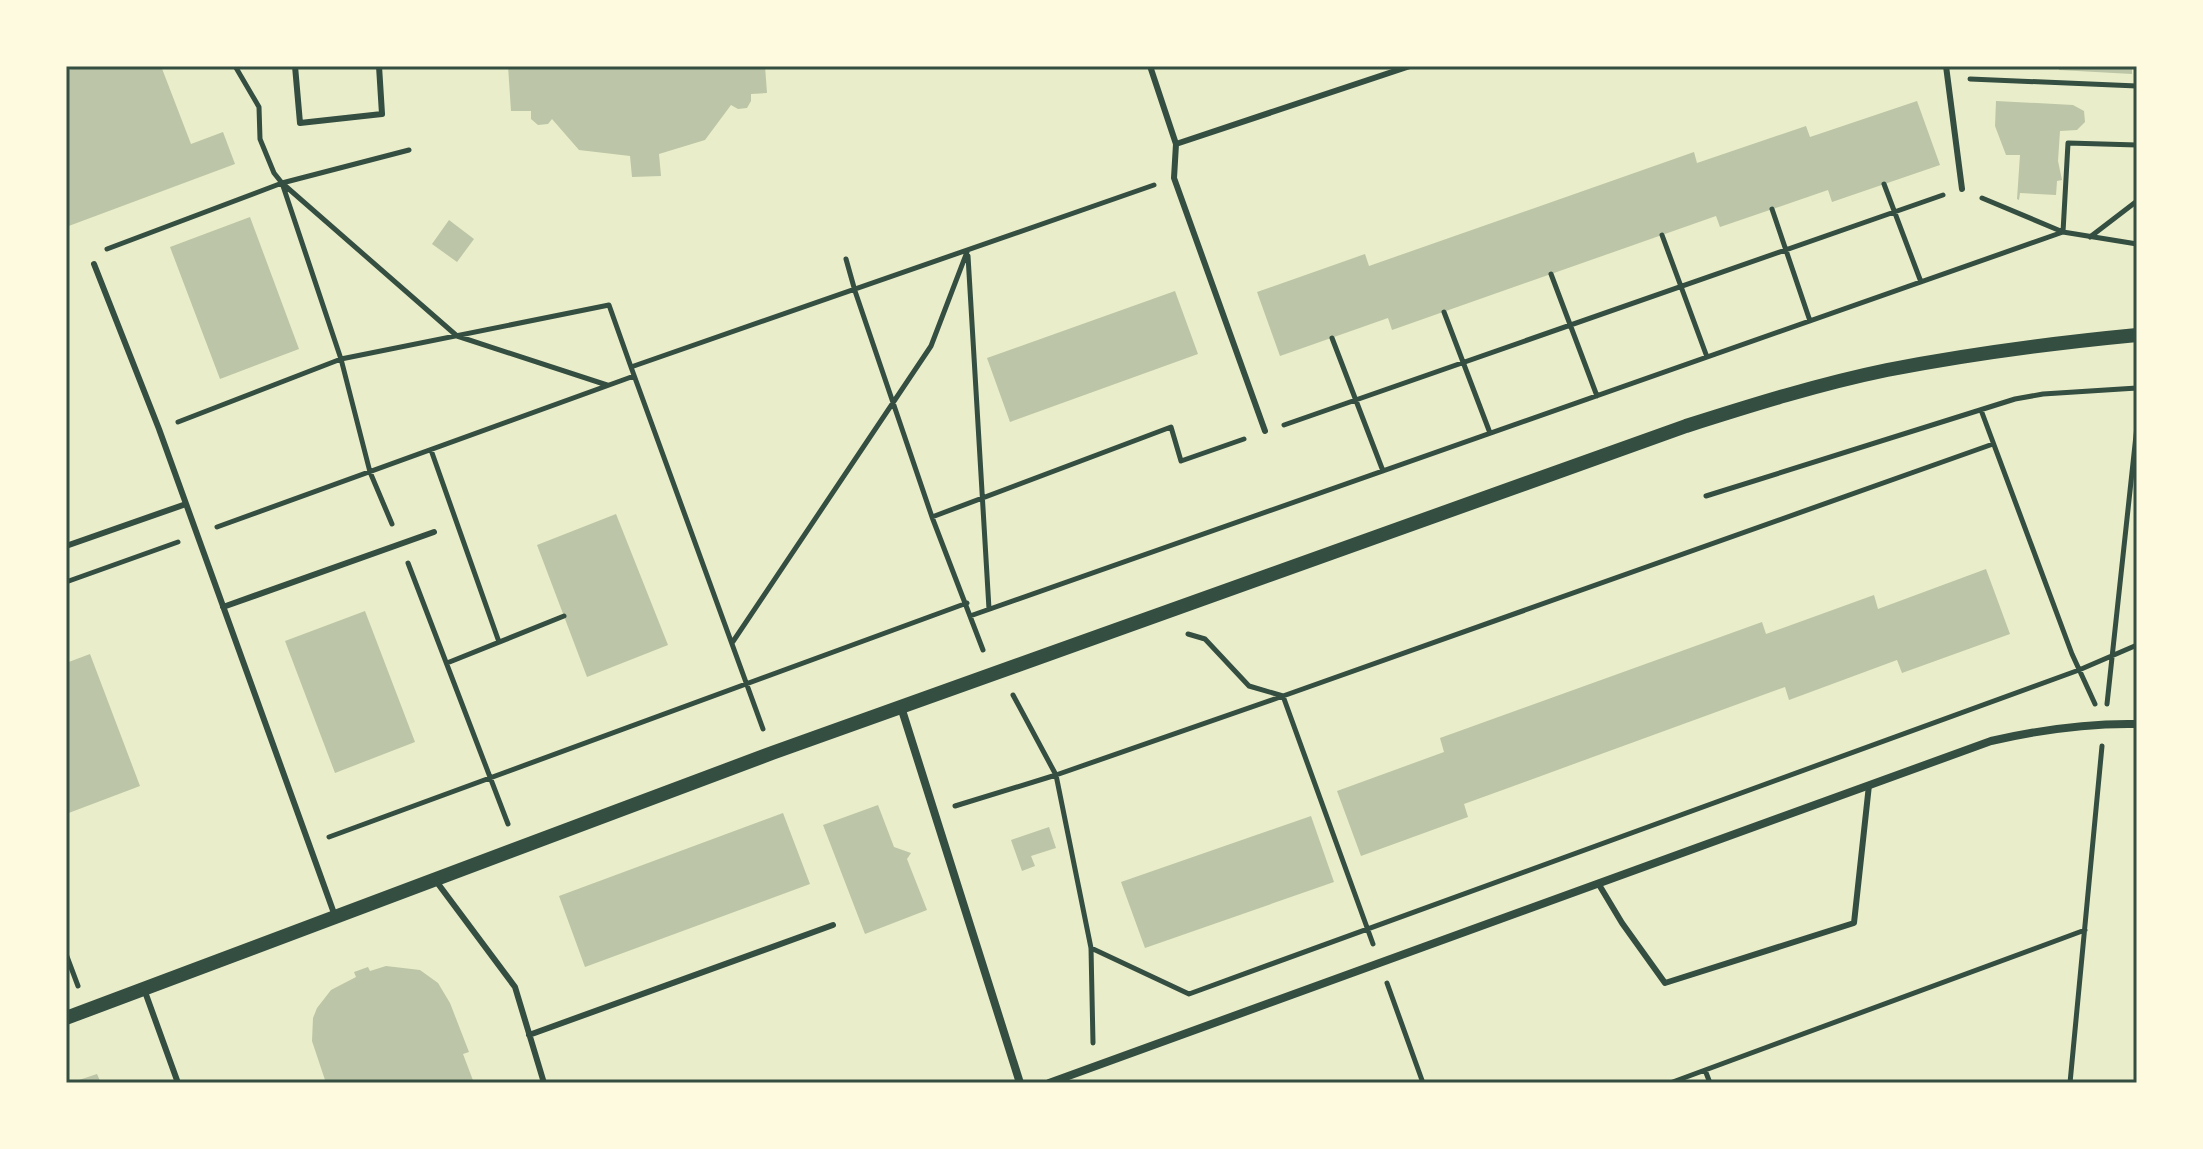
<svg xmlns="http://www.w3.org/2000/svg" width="2203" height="1149" viewBox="0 0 2203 1149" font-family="Bitter,serif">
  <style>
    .building { fill: #bcc5a7 }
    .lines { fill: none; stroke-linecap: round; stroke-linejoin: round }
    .path { stroke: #344e41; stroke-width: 5 }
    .service { stroke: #344e41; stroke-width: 6 }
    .minor { stroke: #344e41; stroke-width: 8 }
    .tertiary { stroke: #344e41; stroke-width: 14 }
    .neatline { fill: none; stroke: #344e41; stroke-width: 3 }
  </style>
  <rect width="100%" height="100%" fill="#e9edc9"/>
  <!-- building -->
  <path class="building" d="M80,66H161L191,144L223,132L235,164L66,227V71Z
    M508,66H765L767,93L751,94V101L747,108L738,109L731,105L705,140L659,154L661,176L632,177L630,156L579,150L552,119L548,124L538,125L531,119V111H511Z
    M2059,66H2132V74L2059,70Z
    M1917,101L1940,165L1832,202L1828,190L1720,227L1716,216L1392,330L1388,318L1280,356L1257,292L1365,254L1369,266L1694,152L1697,163L1806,126L1810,137Z
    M1996,101L2073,105L2084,111L2085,122L2077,130L2060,131L2058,161L2062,180L2057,181L2056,195L2020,193L2019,200L2017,199L2020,155H2006L1995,126Z
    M250,217L299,349L220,379L170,247Z
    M449,220L474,239L457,262L432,244Z
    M1175,291L1198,354L1010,422L987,358Z
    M616,514L668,645L587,677L537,545Z
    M1986,569L2010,634L1902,673L1897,660L1789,700L1785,687L1464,804L1468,817L1361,856L1337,791L1444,752L1440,738L1762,622L1766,634L1874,595L1878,609Z
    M365,611L415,742L335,773L285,641Z
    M90,654L140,786L66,814V663Z
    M878,805L894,847L911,853L907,859L927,910L865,934L823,825Z
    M783,813L810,884L585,967L559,896Z
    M1311,816L1334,882L1145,948L1121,882Z
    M1049,827L1056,848L1031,856L1035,866L1022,871L1011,840Z
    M386,966L420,970L438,983L450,1003L469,1052L463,1054L474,1083H326L312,1041L313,1018L317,1008L331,990L356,977L354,972L368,967L370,971Z
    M97,1074L101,1083H74L73,1082Z"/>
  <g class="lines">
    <!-- path -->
    <path class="path" d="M235,66L259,107L260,139L274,173L282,183L457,336L607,385
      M259,66H267
      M1970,79L2137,86
      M282,183L341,359L370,472L392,524
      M1884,184L1921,282
      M1982,198L2063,232L2137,244
      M1772,209L1810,321
      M1662,235L1707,357
      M2090,237L2137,201
      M107,249L282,183L409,150
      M968,256L989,609
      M846,259L855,291L932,517L1171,427L1181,461L1244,439
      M1551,274L1597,396
      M1444,312L1490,433
      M1332,338L1383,471
      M1981,410L2072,654L2095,704
      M178,422L341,359L609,305L631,367
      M1284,425L1943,195
      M431,450L499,642
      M1706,496L2015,399L2043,394L2137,388
      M932,517L983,650
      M217,527L634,376
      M408,563L508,824
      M66,582L178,542
      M970,616L2063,232L2068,143L2137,145
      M1188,634L1205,639L1249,686L1283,696L1993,444
      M732,643L931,346L967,252
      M447,663L564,616
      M1013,695L1056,775L1091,948L1093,1043
      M2107,704L2137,426
      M763,729L631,367L1154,185
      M955,806L1056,775L1283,696L1373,944
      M329,837L967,603
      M1091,948L1189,994L2079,670L2137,645
      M66,954L78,986
      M1387,983L1423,1083
      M1705,1070L1710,1083
      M1670,1083L2085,930
      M2070,1083L2102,746"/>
    <!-- service -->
    <path class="service" d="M295,66L300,123L382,114L379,66
      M1150,66L1176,144
      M1946,66L1962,189
      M94,264L159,429L335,916
      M1265,431L1174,178L1176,144L1410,66
      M66,546L186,504
      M223,607L434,532
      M436,881L515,987L544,1083
      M1598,883L1622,923L1665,983L1854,923L1869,785
      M144,989L178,1083
      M529,1035L833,925"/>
    <!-- minor -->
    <path class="minor" d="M901,707L1020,1083
      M1049,1083L1991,741C2039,730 2087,723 2137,724"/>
    <!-- tertiary -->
    <path class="tertiary" d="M66,1018L772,753L1686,426C1752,405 1819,384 1887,370C1970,354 2053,343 2137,335"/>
  </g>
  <!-- border -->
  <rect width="2203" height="1149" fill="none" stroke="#fefae0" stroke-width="136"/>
  <rect x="68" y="68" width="2067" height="1013" class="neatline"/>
</svg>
